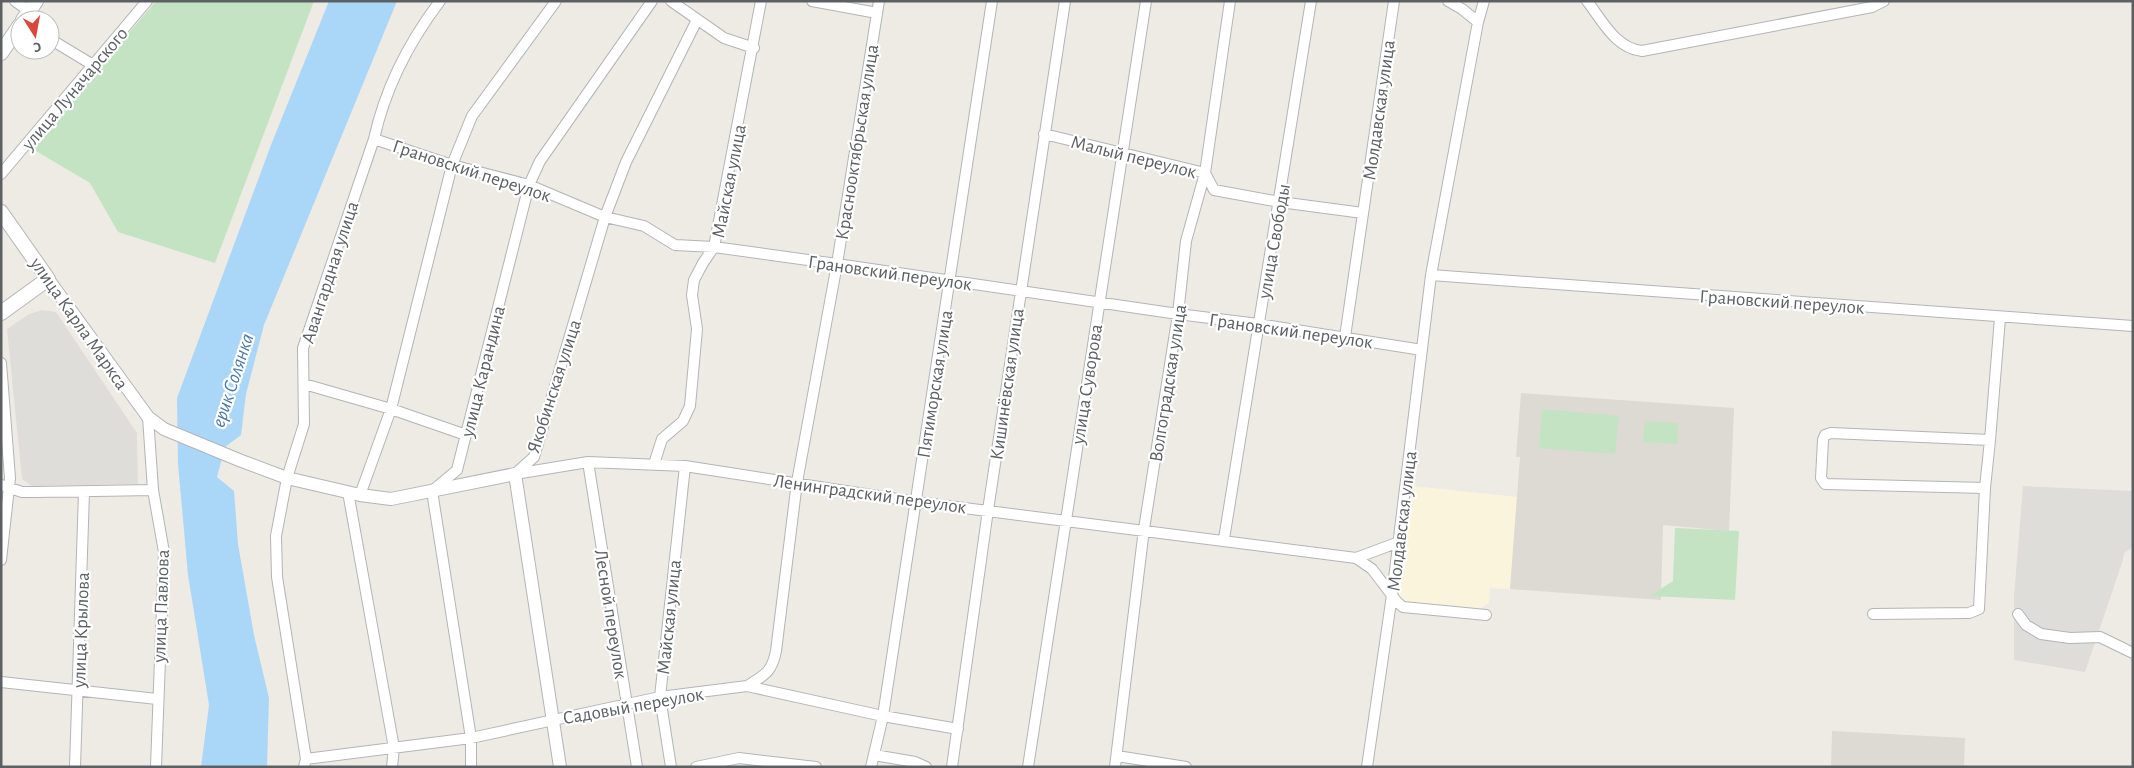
<svg xmlns="http://www.w3.org/2000/svg" width="2134" height="768" viewBox="0 0 2134 768" font-family="'Alegreya Sans',sans-serif">
  <style>
    .commercial { fill: #fbf4dc }
    .industrial { fill: #dfddd9 }
    .education { fill: #dddad3 }
    .green { fill: #c3e3c3 }
    .water { fill: #aad7f8 }
    .lines { fill: none; stroke-linecap: round; stroke-linejoin: round }
    .minor-casing { stroke: #b2b5b8; stroke-width: 12 }
    .tertiary-casing { stroke: #b2b5b8; stroke-width: 14 }
    .secondary-casing { stroke: #b3b7bb; stroke-width: 16 }
    .minor { stroke: #fff; stroke-width: 10 }
    .tertiary { stroke: #fff; stroke-width: 12 }
    .secondary { stroke: #fff; stroke-width: 14 }
    .labels { text-anchor: middle; stroke-width: 4.5; stroke-linejoin: round; paint-order: stroke }
    .street-label { font-size: 19px; fill: #5c6064; stroke: #fff }
    .water-label { font-size: 20px; font-style: italic; fill: #4878a9; stroke: #fff }
  </style>
  <rect width="100%" height="100%" fill="#eeebe4"/>
  <!-- commercial -->
  <path class="commercial" d="M1413,486L1517,497L1510,589L1490,588L1489,603L1480,609L1412,604L1401,599L1398,593Z"/>
  <!-- industrial -->
  <path class="industrial" d="M42,310L56,312L137,433L138,484L32,486L22,479L7,329L29,314Z
    M2023,486L2133,491V547L2124,553L2123,560L2085,672L2014,660V596Z"/>
  <!-- education -->
  <path class="education" d="M1521,393L1734,408L1729,531L1663,525L1661,600L1510,589L1520,457H1516Z
    M1832,731L1965,738L1964,767H1831Z"/>
  <!-- green -->
  <path class="green" d="M156,1H314L215,263L118,232L90,183L31,148Z
    M1542,409L1619,416L1615,454L1539,448Z
    M1645,421L1678,423L1677,444L1643,442Z
    M1675,528L1739,531L1735,600L1650,596L1673,581Z"/>
  <!-- water -->
  <path class="water" d="M329,1H397L264,325L246,394L241,435L225,447L217,477L234,491L238,544L254,635L269,698L267,767H201L209,705L188,575L178,464L177,398L271,145Z"/>
  <g class="lines">
    <!-- minor casing -->
    <g class="minor-casing">
      <path id="minor" d="M15,1L29,11
        M671,1L724,38L754,48
        M812,1L877,13
        M1587,1C1602,20 1615,48 1642,51L1872,7L1884,1
        M1478,22L1484,1
        M50,39L93,65
        M1044,134L1205,173L1214,190L1280,202L1363,213
        M374,139L452,165L529,185L605,217L644,226L675,245L714,247L837,264L1178,314L1258,324L1422,350
        M1,174L147,1
        M1431,275L2133,326
        M1345,337L1394,1
        M1,363L10,478L1,560
        M304,384L391,409L466,435
        M148,417L153,490L164,552L156,767
        M1831,433L1990,440L1985,488L1825,484L1821,478L1823,440L1825,435Z
        M1990,440L2000,318
        M588,462L637,767
        M654,464L662,439L683,421L690,406L697,329L692,295L694,280L703,263L714,247L761,1
        M515,474L588,462L685,466L917,502L1356,558L1372,569L1397,602L1403,607L1486,615
        M515,474L534,457L605,217L626,162L697,20
        M1,485L22,492H35L153,490
        M348,492L394,748L392,767
        M360,495L391,409L452,165L472,116L556,1
        M1224,539L1311,1
        M1356,558L1399,542
        M1873,614L1969,613L1979,609L1985,488
        M2018,614L2026,625L2041,634L2070,638L2100,637L2133,653
        M1,682L157,699
        M747,686C765,675 772,672 776,651L797,482L837,264L879,1
        M874,755L915,762L926,767
        M1117,756L1186,767
        M306,759L471,738L660,697L747,686L883,716L958,729
        M75,767L84,492
        M304,767L306,759L277,577L276,536L287,478L304,424L303,348L374,139C385,89 409,42 440,1
        M471,767V738L432,491L457,470L529,185L540,161L652,1
        M671,767L660,697L685,466
        M696,767L739,758L816,767
        M871,767L883,716L992,1
        M952,767L988,510L1065,1
        M1028,767L1146,1
        M1115,767L1144,529L1178,314L1186,241L1205,173L1230,1
        M1367,767L1392,595L1431,275L1478,22L1462,9L1448,1"/>
    </g>
    <!-- tertiary casing -->
    <g class="tertiary-casing">
      <path id="tertiary" d="M48,279L148,417L164,429L239,460L287,478L360,495L391,499L515,474L560,767"/>
    </g>
    <!-- secondary casing -->
    <g class="secondary-casing">
      <path id="secondary" d="M23,20L36,1
        M1,53L20,25
        M1,212L48,279L1,313"/>
    </g>
    <!-- minor -->
    <use href="#minor" class="minor"/>
    <!-- tertiary -->
    <use href="#tertiary" class="tertiary"/>
    <!-- secondary -->
    <use href="#secondary" class="secondary"/>
  </g>
  <g class="labels">
    <!-- street labels -->
    <g class="street-label">
      <text transform="translate(74 88) rotate(-50)" y="7">улица Луначарского</text>
      <text transform="translate(1378 110) rotate(-82)" y="7">Молдавская улица</text>
      <text transform="translate(856 142) rotate(-81)" y="7">Краснооктябрьская улица</text>
      <text transform="translate(1134 156) rotate(14)" y="7">Малый переулок</text>
      <text transform="translate(472 170) rotate(18)" y="7">Грановский переулок</text>
      <text transform="translate(728 181) rotate(-79)" y="7">Майская улица</text>
      <text transform="translate(1273 241) rotate(-80)" y="7">улица Свободы</text>
      <text transform="translate(329 272) rotate(-72)" y="7">Авангардная улица</text>
      <text transform="translate(890 272) rotate(8)" y="7">Грановский переулок</text>
      <text transform="translate(1782 301) rotate(4)" y="7">Грановский переулок</text>
      <text transform="translate(80 323) rotate(55)" y="7">улица Карла Маркса</text>
      <text transform="translate(1291 330) rotate(8)" y="7">Грановский переулок</text>
      <text transform="translate(482 371) rotate(-76)" y="7">улица Карандина</text>
      <text transform="translate(1167 383) rotate(-81)" y="7">Волгоградская улица</text>
      <text transform="translate(934 384) rotate(-81)" y="7">Пятиморская улица</text>
      <text transform="translate(1006 384) rotate(-82)" y="7">Кишинёвская улица</text>
      <text transform="translate(1086 384) rotate(-81)" y="7">улица Суворова</text>
      <text transform="translate(553 386) rotate(-72)" y="7">Якобинская улица</text>
      <text transform="translate(870 493) rotate(8)" y="7">Ленинградский переулок</text>
      <text transform="translate(1401 521) rotate(-83)" y="7">Молдавская улица</text>
      <text transform="translate(160 606) rotate(-88)" y="7">улица Павлова</text>
      <text transform="translate(612 614) rotate(81)" y="7">Лесной переулок</text>
      <text transform="translate(668 617) rotate(-84)" y="7">Майская улица</text>
      <text transform="translate(80 630) rotate(-88)" y="7">улица Крылова</text>
      <text transform="translate(633 705) rotate(-10)" y="7">Садовый переулок</text>
    </g>
    <!-- water labels -->
    <g class="water-label">
      <text transform="translate(232 380) rotate(-72)" y="7">ерик Солянка</text>
    </g>
  </g>
  <!-- border -->
  <rect width="2134" height="768" fill="none" stroke="#5c6064" stroke-width="5"/>
  <!-- north arrow -->
  <g transform="translate(35 35) rotate(169)"><circle r="24" fill="#ffffff" stroke="#bebfc1"/>
  <path d="M0-4L9 19L0 12L-9 19Z" fill="#dc473c"/>
  <text y="-8" font-size="14" font-weight="bold" text-anchor="middle" fill="#5c6064">С</text>
  </g>
</svg>
